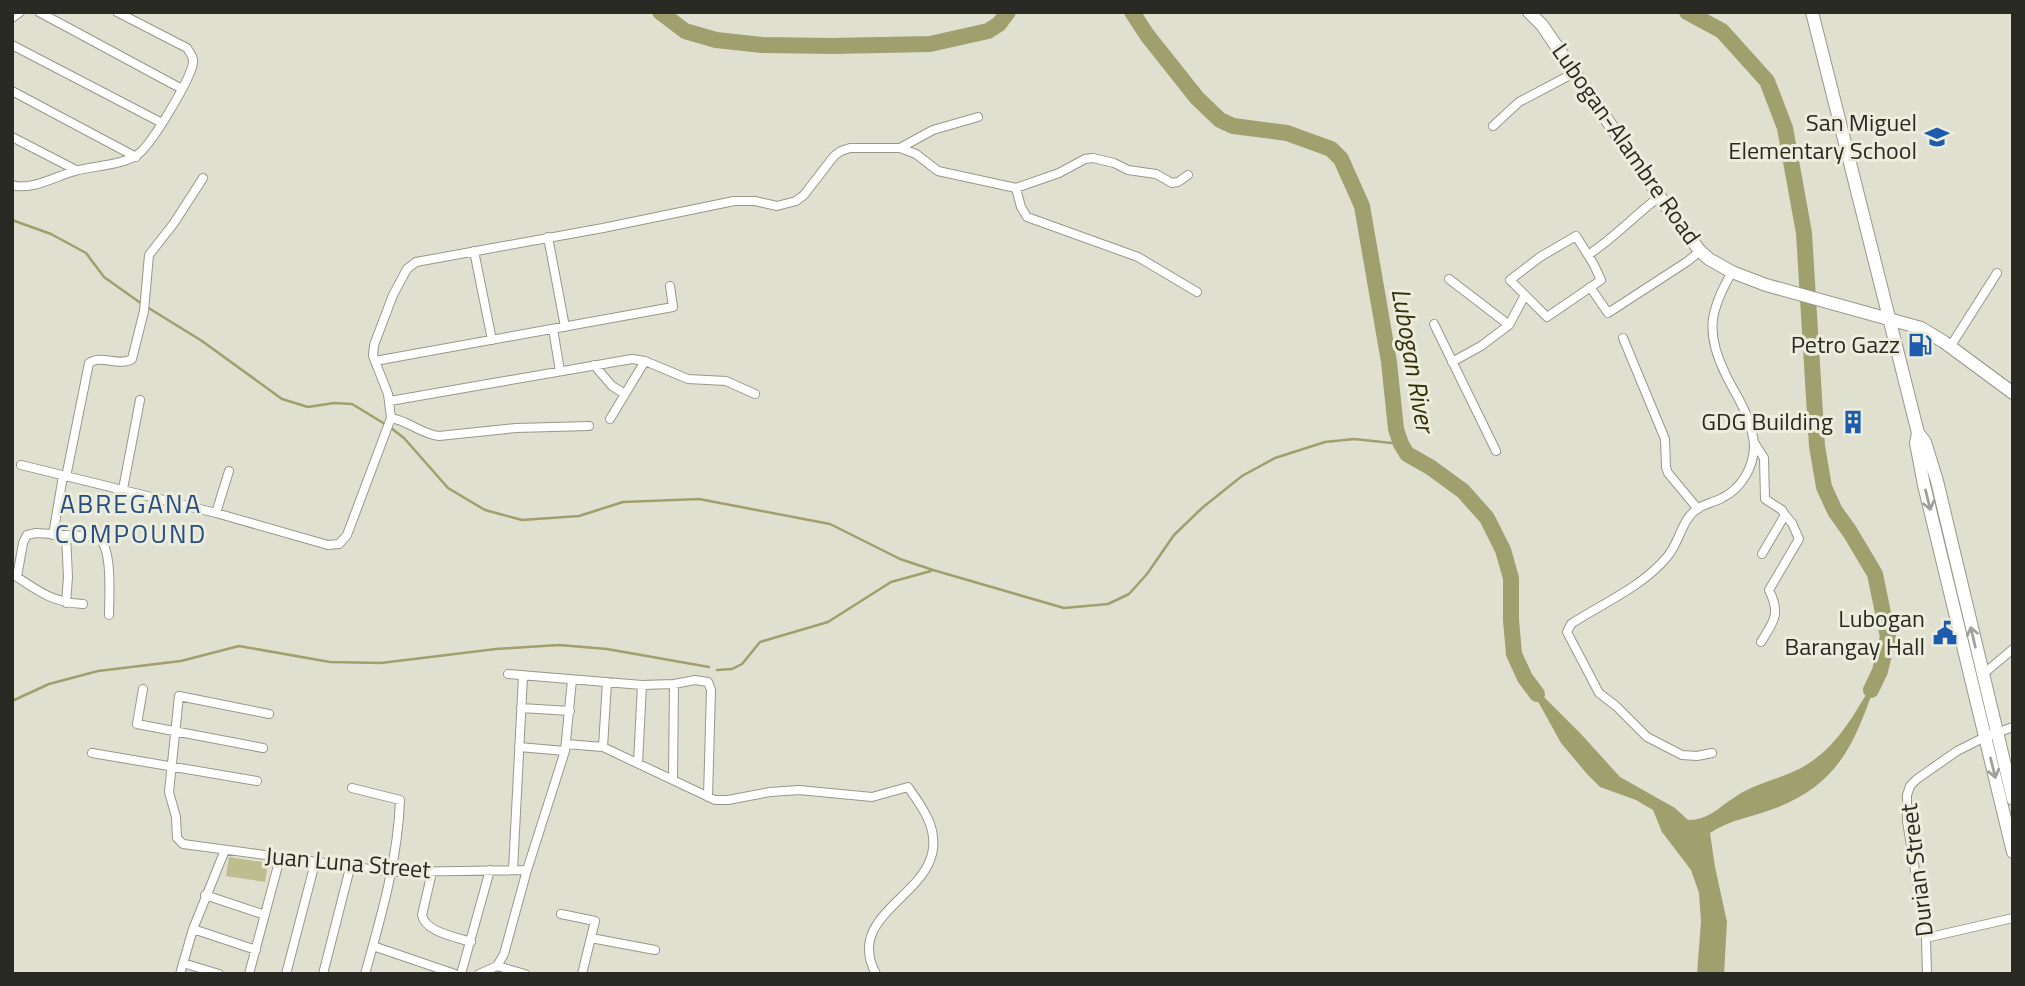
<svg xmlns="http://www.w3.org/2000/svg" width="2025" height="986" viewBox="0 0 2025 986" font-family="'Titillium Web',sans-serif">
  <style>
    .green { fill: #bebd8f }
    .water { fill: #a09f6e }
    .lines { fill: none; stroke-linecap: round; stroke-linejoin: round }
    .stream { stroke: #a09f6e; stroke-width: 2.5 }
    .river { stroke: #a09f6e; stroke-width: 16 }
    .street-casing { stroke: #989889; stroke-width: 10 }
    .secondary-casing { stroke: #989889; stroke-width: 14 }
    .primary-casing { stroke: #989889; stroke-width: 14 }
    .street { stroke: #fff; stroke-width: 8 }
    .secondary { stroke: #fff; stroke-width: 12 }
    .primary { stroke: #fff; stroke-width: 12 }
    .oneway { stroke: #9f9f9c }
    .labels { text-anchor: middle; stroke-width: 6; stroke-linejoin: round; paint-order: stroke }
    .poi-label { font-size: 24px; fill: #2a2a24; stroke: #ededdd; text-anchor: end }
    .street-label { font-size: 24px; fill: #2a2a24; stroke: #ededdd }
    .water-label { font-size: 26px; font-style: italic; fill: #302f05; stroke: #ededdd }
    .neighbourhood-label { font-size: 26px; letter-spacing: 2px; fill: #274e83; stroke: #ededdd }
  </style>
  <rect width="100%" height="100%" fill="#dfe0d0"/>
  <!-- green -->
  <path class="green" d="M229,857L268,863L265,882L226,876Z"/>
  <!-- water -->
  <path class="water" d="M1880,671C1857,735 1845,781 1776,808C1753,817 1731,819 1710,833L1715,867L1727,922L1724,974H1697L1701,921L1699,893L1691,870L1662,832L1653,810L1636,800L1600,787L1587,774L1561,743L1525,678L1581,734L1620,777L1675,808L1688,820C1709,820 1719,807 1735,797C1753,784 1779,779 1799,769C1840,748 1857,708 1880,671Z"/>
  <g class="lines">
    <!-- stream -->
    <path class="stream" d="M12,220L51,234L86,253L104,277L142,304
      M147,307L202,341L282,399L308,407L334,403L352,404L385,424
      M391,428L404,438L448,488L485,510L522,520L579,516L623,502L699,499L830,524L900,559L933,570L1064,608L1108,604L1129,594L1147,574L1174,535L1202,508L1242,476L1275,458L1325,442L1354,439L1401,444
      M717,670L732,669L742,664L760,642L828,622L891,582L931,571
      M12,701L49,684L98,671L181,661L239,646L330,662L381,663L496,649L559,645L607,649L709,667"/>
    <!-- river -->
    <path class="river" d="M660,12L685,31L716,40L762,45L832,46L930,44L988,31L999,24L1008,12
      M1132,12L1147,35L1197,98L1220,120L1233,126L1287,133L1331,149L1341,159L1362,206L1389,362L1396,429L1401,444L1407,454L1430,467L1463,491L1487,518L1503,550L1511,578V620L1514,654L1525,678L1537,694
      M1687,12L1722,31L1767,81L1785,128L1804,233L1817,446L1824,487L1835,511L1850,532L1875,574L1888,637L1880,671L1871,690"/>
    <!-- street casing -->
    <g class="street-casing">
      <path id="street" d="M39,12L182,89
        M12,18L20,12
        M12,45L162,123
        M12,91L136,157
        M1493,126L1519,102L1574,73
        M12,137L76,170
        M900,148L933,130L978,117
        M12,185C31,191 56,176 75,171C92,166 123,165 137,155C151,146 190,80 193,63C194,57 190,53 187,48L117,12
        M1016,188L1021,207L1027,217L1138,257L1197,292
        M1576,236L1593,263L1601,280L1547,317L1510,280L1540,257Z
        M548,237L565,327
        M474,251L492,340
        M1588,255C1614,238 1635,215 1659,197
        M1449,279L1509,325
        M1590,287L1608,313L1688,261L1700,251
        M1434,324L1496,451
        M553,329L560,371
        M1623,338L1665,439L1666,467L1668,473L1698,509
        M1950,347L1997,273
        M375,361L673,307L670,286
        M1452,362L1481,346L1509,325L1525,295
        M594,365L612,386L625,394
        M390,401L632,359L645,361L688,379L726,381L755,394
        M391,418C409,421 421,434 439,436L516,428L589,426
        M610,419L645,361
        M1755,444L1764,458L1765,499L1782,510L1785,515L1762,554
        M21,465L216,513L328,545L339,544L347,535L391,418L388,394L373,356L374,345L393,295L407,269L416,262L603,228L734,201H755L777,206L796,201L804,195L834,156L841,151L850,148H900L916,154L938,171L1016,188L1059,173L1085,159L1093,158L1114,163L1128,170L1156,174L1172,183L1178,182L1188,175
        M66,477L89,363C101,354 119,367 132,359L144,311L149,255L174,223L203,178
        M123,489L140,400
        M216,513L229,471
        M53,535L63,476
        M17,577L23,543L27,535L36,533L98,537C113,548 109,596 109,615
        M17,577C39,592 55,603 83,604
        M66,603L68,577L66,535
        M1761,642C1774,621 1781,614 1769,590L1799,539L1792,523L1785,515
        M508,674L642,685L674,684L695,680L708,682L711,690L708,797
        M1982,675L2013,649
        M143,689L137,724L263,748
        M521,708L570,711
        M269,714L179,696L169,792L176,817L177,838L183,844L392,872L527,870
        M566,744L603,747L715,800H728L770,792L799,790L872,797L908,787C915,797 923,808 928,819C960,892 839,906 876,974
        M519,747L565,751
        M603,747L607,682
        M92,753L257,781
        M1712,753L1697,756L1682,755L1647,737L1616,706L1599,693L1567,632L1571,624C1603,603 1642,587 1667,557C1680,542 1681,520 1698,508C1705,504 1715,502 1722,498C1741,489 1754,467 1754,446C1754,437 1751,428 1748,420C1743,403 1732,389 1725,373C1705,332 1710,310 1732,272
        M638,763L642,685
        M673,780L674,684
        M352,788L400,800C398,859 381,917 365,974
        M513,870L523,676
        M432,872L422,915C425,932 456,937 471,942
        M205,895L265,915
        M561,914L595,921L582,974
        M193,929L256,950
        M591,938L655,950
        M1926,938L2013,918
        M373,946L455,974
        M183,963L219,974
        M497,966L525,974
        M180,974L193,929L225,850
        M249,974L280,858
        M286,974L315,863
        M323,974L350,868
        M461,974L490,870
        M479,974L497,966L504,954L527,870L565,751L572,680
        M1927,974L1926,938L1907,821V795L1910,786L1917,779L1957,751L1985,737L2013,727"/>
    </g>
    <!-- secondary casing -->
    <g class="secondary-casing">
      <path id="secondary" d="M1529,12L1542,25L1666,206L1700,251L1709,259L1732,272L1766,285L1921,328L1944,342L2013,393"/>
    </g>
    <!-- primary casing -->
    <g class="primary-casing">
      <path id="primary" d="M1812,12L1918,433L1925,442L1937,481L2013,799
        M1918,433L1916,443L1924,485L2013,852"/>
    </g>
    <!-- street -->
    <use href="#street" class="street"/>
    <!-- secondary -->
    <use href="#secondary" class="secondary"/>
    <!-- primary -->
    <use href="#primary" class="primary"/>
  </g>
  <!-- one-way arrows -->
  <defs><path id="oneway-shaft" d="M-6 0H5M1.5-3L5.5 0L1.5 3" fill="none" stroke-width="1.6" stroke-linecap="round" stroke-linejoin="round" transform="scale(1.75)"/></defs>
  <g class="oneway">
    <use href="#oneway-shaft" transform="translate(1928 500) rotate(76)"/>
    <use href="#oneway-shaft" transform="translate(1973 637) rotate(-103)"/>
    <use href="#oneway-shaft" transform="translate(1993 768) rotate(76)"/>
  </g>
  <!-- icons -->
  <defs>
    <g id="school-bare" transform="scale(1.89)"><path d="M0-5L7-2L0 1L-7-2ZM-4 1L0 2.5L4 1V4Q0 6-4 4Z" fill="#1d5bac" stroke="#ededdd" stroke-width="2.5" paint-order="stroke"/></g>
    <g id="fuel-bare" transform="scale(1.89)"><path d="M-5.5-6h7V0h2V4h1.3V-2.5L3-4.5l.8-.8L6-3V5H2.5V1h-1V6h-7ZM-4.2-4.7v3.2H.2V-4.7Z" fill="#1d5bac" stroke="#ededdd" stroke-width="2.5" paint-order="stroke"/></g>
    <g id="building-bare" transform="scale(1.89)"><path d="M-4-6H4V6H1V3H-1V6H-4ZM-2.5-4.3h1.7v1.8h-1.7ZM.8-4.3h1.7v1.8H.8ZM-2.5-1h1.7V.8h-1.7ZM.8-1h1.7V.8H.8Z" fill="#1d5bac" stroke="#ededdd" stroke-width="2.5" paint-order="stroke"/></g>
    <g id="civic-bare" transform="scale(1.89)"><path d="M-.6-6.5H3V-4.5H.6V-3L4-1V1h2V6H-6V1h2V-1L-.6-3ZM-1.2 2.5V6h2.4V2.5Z" fill="#1d5bac" stroke="#ededdd" stroke-width="2.5" paint-order="stroke"/></g>
  </defs>
  <g fill-rule="evenodd">
    <use href="#school-bare" x="1937" y="137"/>
    <use href="#fuel-bare" x="1920" y="345"/>
    <use href="#building-bare" x="1853" y="422"/>
    <use href="#civic-bare" x="1945" y="633"/>
  </g>
  <g class="labels">
    <!-- poi labels -->
    <g class="poi-label">
      <text x="1917" y="131">San Miguel<tspan x="1917" dy="28">Elementary School</tspan></text>
      <text x="1900" y="353">Petro Gazz</text>
      <text x="1833" y="430">GDG Building</text>
      <text x="1925" y="627">Lubogan<tspan x="1925" dy="28">Barangay Hall</tspan></text>
    </g>
    <!-- street labels -->
    <g class="street-label">
      <text transform="translate(1626 144) rotate(55)" y="8">Lubogan-Alambre Road</text>
      <text transform="translate(348 863) rotate(5)" y="8">Juan Luna Street</text>
      <text transform="translate(1917 870) rotate(-97)" y="8">Durian Street</text>
    </g>
    <!-- water labels -->
    <g class="water-label">
      <text transform="translate(1413 360) rotate(80)" y="9">Lubogan River</text>
    </g>
    <!-- neighbourhood labels -->
    <g class="neighbourhood-label">
      <text x="131" y="513">ABREGANA<tspan x="131" dy="30">COMPOUND</tspan></text>
    </g>
  </g>
  <!-- border -->
  <rect width="2025" height="986" fill="none" stroke="#2a2a24" stroke-width="28"/>
</svg>
